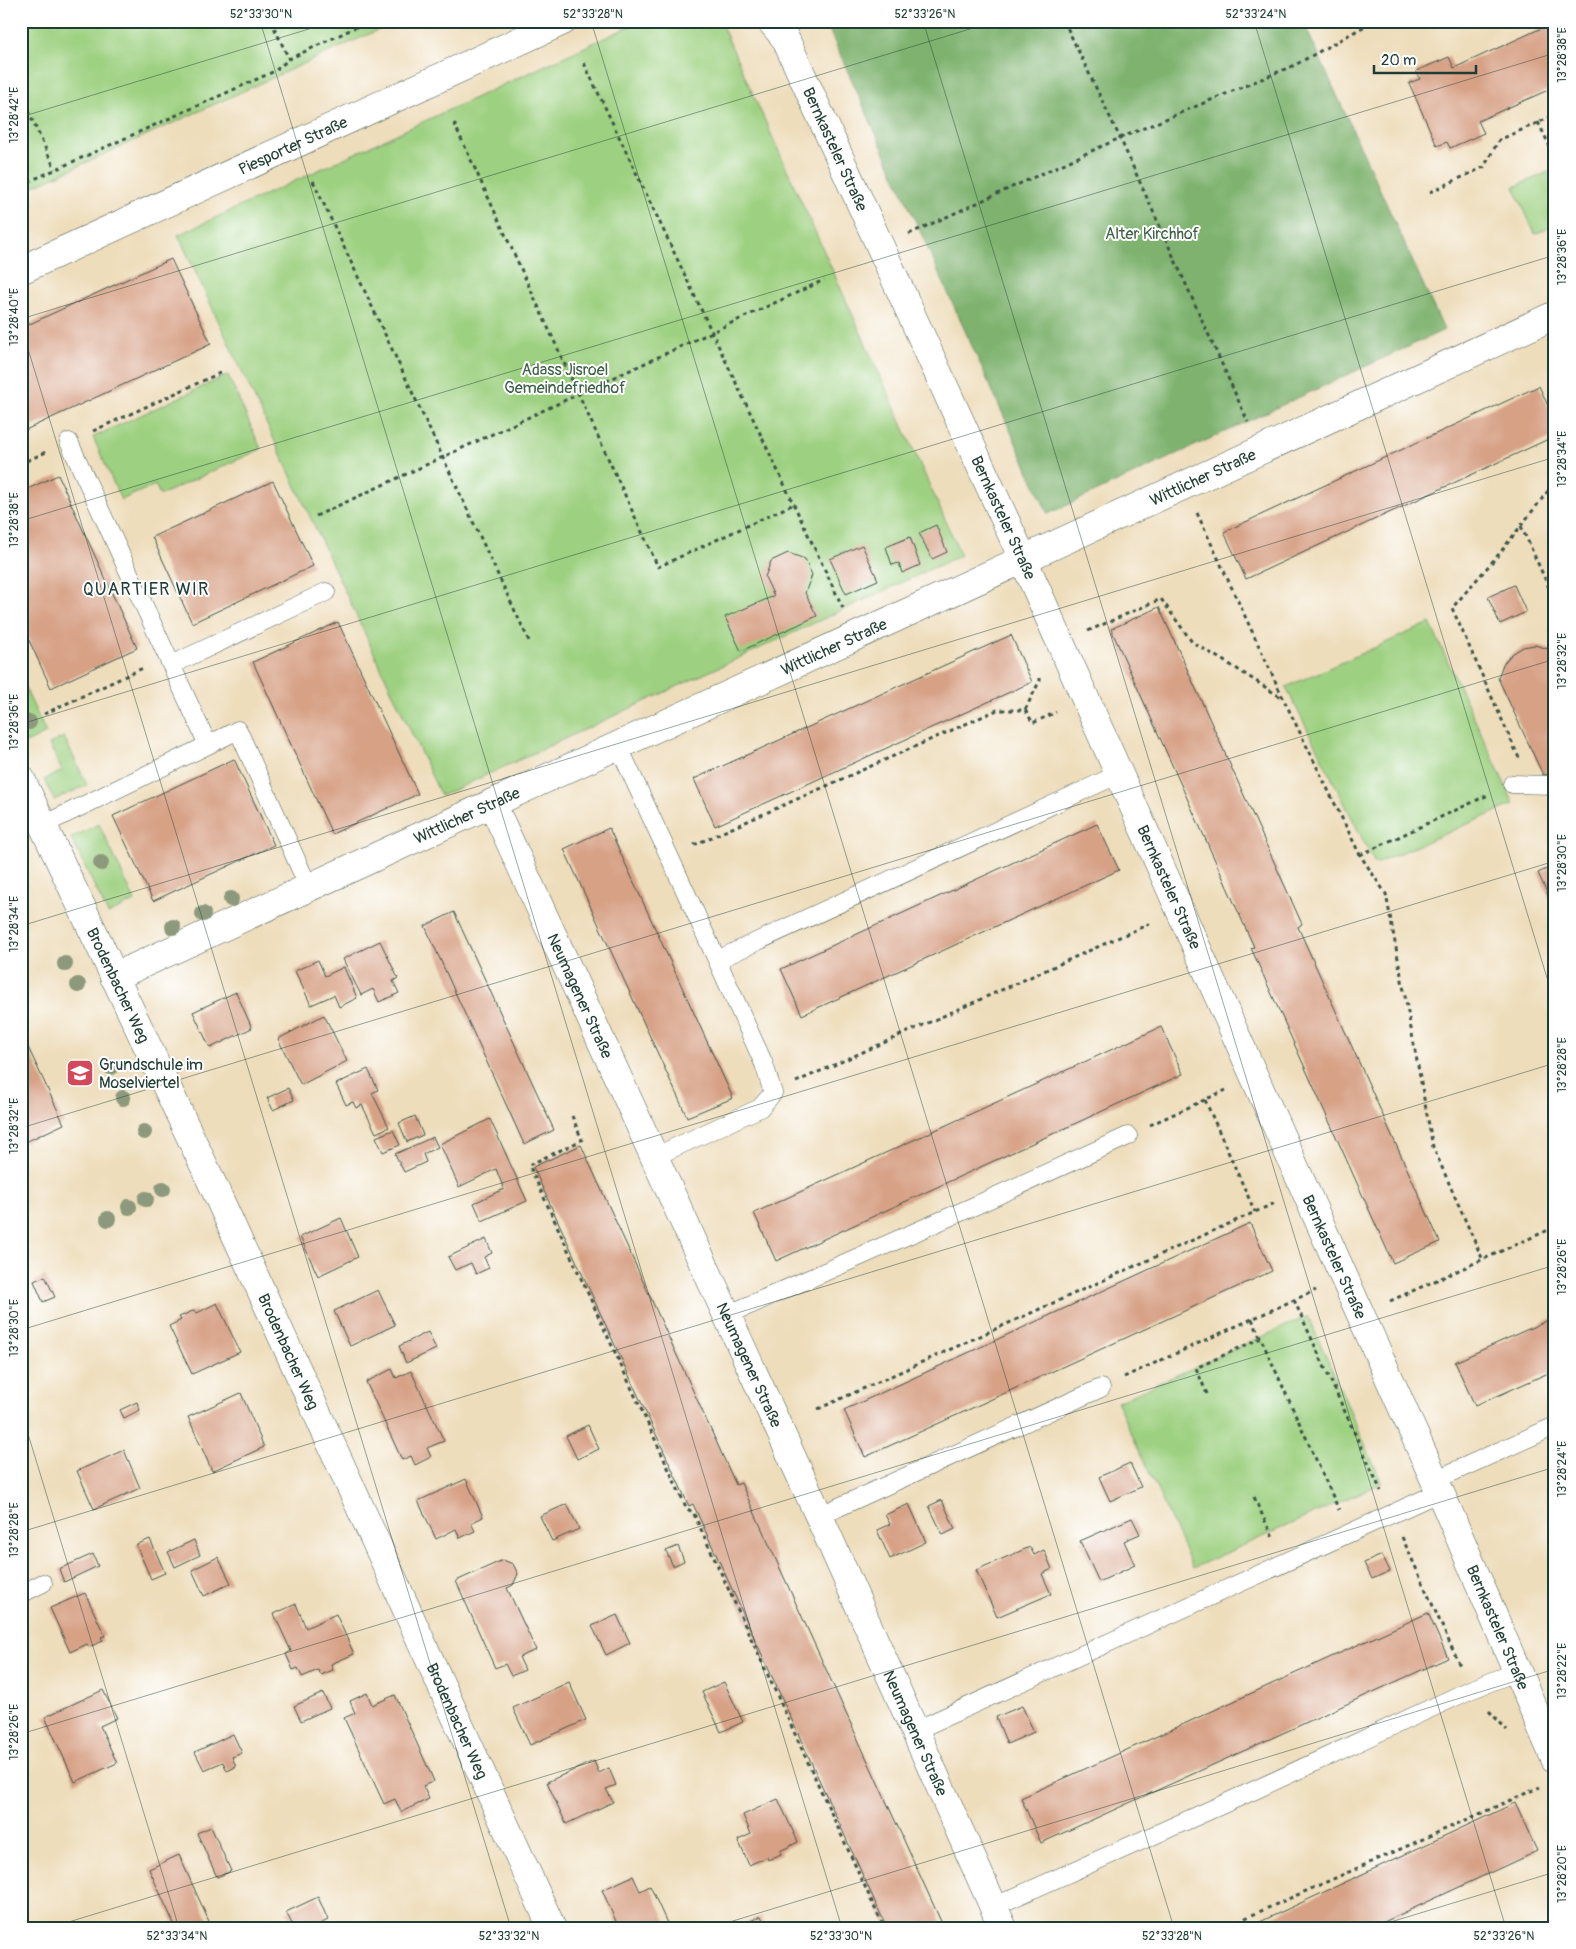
<svg xmlns="http://www.w3.org/2000/svg" width="1576" height="1949" viewBox="0 0 1576 1949" font-family="Pangolin,sans-serif">
  <style>
    .green { fill: #9dd080; stroke: #5e865a }
    .forest { fill: #7eb26e; stroke: #4e7851 }
    .building { fill: #d7a186 }
    .lines { fill: none; stroke-linecap: round; stroke-linejoin: round }
    .service-casing { stroke: #3e5548; stroke-width: 19 }
    .minor-casing { stroke: #3e5548; stroke-width: 29 }
    .path { stroke: #3e5548; stroke-width: 3; stroke-dasharray: 4 4; stroke-linecap: butt }
    .service { stroke: #fff; stroke-width: 18 }
    .minor { stroke: #fff; stroke-width: 28 }
    .tree { fill: #8d997b }
    .ticks { fill: none; stroke: #1f3d34; stroke-width: 1; stroke-opacity: 0.45 }
    .labels { text-anchor: middle; stroke-width: 4; stroke-linejoin: round; paint-order: stroke }
    .street-label { font-size: 16px; fill: #1f3d34; stroke: #fff }
    .park-label { font-size: 16px; fill: #3e6247; stroke: #fff }
    .poi-label { font-size: 16px; fill: #1f3d34; stroke: #fff; text-anchor: start }
    .neighbourhood-label { font-size: 18px; letter-spacing: 1px; fill: #1f3d34; stroke: #fff }
    .neatline { fill: none; stroke: #1f3d34; stroke-width: 2 }
    .ticks-label { font-size: 12px; text-anchor: middle; fill: #1f3d34 }
  </style>
  <rect width="100%" height="100%" fill="#fff"/>
  <filter id="ink" filterUnits="userSpaceOnUse"><feTurbulence type="fractalNoise" baseFrequency=".02" numOctaves="2"/><feDisplacementMap in="SourceGraphic" scale="10" xChannelSelector="R" yChannelSelector="G"/><feConvolveMatrix kernelMatrix="1 2 1 2 8 2 1 2 1" color-interpolation-filters="sRGB"/></filter>
  <filter id="wash" filterUnits="userSpaceOnUse"><feTurbulence type="fractalNoise" baseFrequency=".0096" numOctaves="4" result="noise"/><feDisplacementMap in="SourceGraphic" scale="20" xChannelSelector="R" yChannelSelector="G"/><feGaussianBlur stdDeviation="1.12" result="paint"/><feColorMatrix in="noise" values="0 0 0 0 0 0 0 0 0 0 0 0 0 0 0 0 0 1.4 0 .05"/><feComposite in="paint" operator="in"/></filter>
  <g filter="url(#wash)">
    <rect width="100%" height="100%" fill="#edb"/>
    <!-- green -->
    <path class="green" d="M21,21H398L21,192Z
      M641,21H720L961,555L441,796L178,235Z
      M1555,169V225L1535,234L1514,187Z
      M228,375L261,449L160,495L155,485L121,500L93,437Z
      M1430,623L1514,804L1375,864L1286,687Z
      M21,679L46,733L26,743L21,732Z
      M64,737L87,785L54,800L44,780L62,771L49,744Z
      M99,824L135,901L108,914L71,838Z
      M1308,1316L1382,1483L1193,1568L1117,1402Z"/>
    <!-- forest -->
    <path class="forest" d="M825,21H1303L1444,330L1048,514Z"/>
    <g id="blocks">
      <!-- building -->
      <path class="building" d="M1555,22V87L1478,121L1484,133L1450,148L1447,142L1437,146L1409,83L1420,79L1416,71L1449,57L1454,68Z
        M171,259L211,344L21,432V328Z
        M1539,386L1555,421V436L1246,579L1224,532Z
        M58,475L137,648L51,688L21,623V492Z
        M273,481L313,566L192,623L152,537Z
        M936,525L947,552L932,559L919,533Z
        M910,537L920,565L902,573L899,563L892,565L886,547Z
        M862,545L878,580L846,594L830,559Z
        M788,553L805,559L812,575L805,593L817,616L741,651L725,617L774,596L765,577L771,561Z
        M1514,585L1526,612L1500,624L1488,597Z
        M1159,607L1302,924L1298,927L1440,1242L1393,1263L1251,948L1254,947L1111,629Z
        M338,622L418,794L332,834L253,662Z
        M1011,635L1032,682L715,826L694,779Z
        M1535,645L1555,651V774L1543,775L1498,678L1503,664L1512,654L1523,647Z
        M234,759L274,845L153,901L113,816Z
        M1097,824L1119,870L802,1015L781,969Z
        M609,828L733,1098L687,1117L564,849Z
        M1555,865V910L1538,873Z
        M454,912L554,1130L524,1144L425,926Z
        M380,941L398,978L393,981L399,993L379,1002L373,989L361,995L343,959Z
        M318,960L325,976L344,967L357,998L339,1007L334,995L311,1005L295,971Z
        M236,992L252,1028L210,1048L193,1012Z
        M324,1015L347,1061L301,1085L278,1039Z
        M1161,1027L1183,1074L776,1261L754,1213Z
        M27,1045L64,1124L21,1144V1048Z
        M368,1069L378,1090L372,1093L389,1127L376,1133L362,1105L356,1108L353,1102L346,1105L336,1084Z
        M288,1088L294,1100L273,1110L267,1098Z
        M415,1116L423,1135L407,1142L399,1123Z
        M490,1119L527,1201L482,1221L474,1203L504,1189L496,1169L459,1187L440,1144Z
        M393,1130L400,1145L383,1152L376,1137Z
        M433,1137L438,1147L423,1154L426,1162L404,1172L395,1154Z
        M581,1145L736,1485L741,1483L944,1928H887L693,1504L689,1506L533,1167Z
        M341,1218L358,1257L318,1276L300,1237Z
        M1250,1223L1272,1271L865,1457L844,1410Z
        M486,1239L492,1253L484,1257L489,1268L476,1274L471,1263L455,1270L448,1257Z
        M45,1276L55,1297L43,1302L34,1281Z
        M378,1290L395,1325L350,1346L334,1311Z
        M217,1303L240,1352L192,1374L169,1326L181,1320L179,1317L195,1310L197,1313Z
        M1555,1317V1370L1475,1406L1455,1362Z
        M428,1332L436,1349L406,1363L399,1346Z
        M392,1369L396,1378L411,1371L444,1441L427,1448L431,1457L415,1465L411,1456L402,1460L366,1382Z
        M241,1393L264,1447L212,1471L188,1417Z
        M137,1402L140,1410L124,1418L120,1410Z
        M588,1425L599,1449L577,1459L566,1436Z
        M124,1450L140,1488L94,1509L77,1471Z
        M1130,1463L1141,1487L1110,1501L1099,1477Z
        M466,1479L483,1517L471,1523L475,1531L460,1538L456,1529L436,1539L418,1501Z
        M942,1500L955,1529L943,1535L929,1506Z
        M567,1504L579,1529L552,1541L540,1516Z
        M909,1504L926,1542L890,1559L877,1530L890,1524L885,1515Z
        M1132,1518L1140,1534L1124,1541L1135,1565L1099,1582L1080,1541Z
        M150,1539L165,1573L151,1579L136,1545Z
        M194,1540L200,1555L175,1567L168,1552Z
        M678,1546L684,1561L673,1566L666,1551Z
        M1030,1547L1034,1555L1044,1550L1052,1569L1042,1574L1051,1594L997,1617L976,1570Z
        M93,1554L98,1566L64,1582L59,1569Z
        M1382,1555L1390,1571L1372,1579L1364,1563Z
        M218,1557L231,1583L204,1596L192,1570Z
        M503,1560L513,1564L518,1574L513,1585L507,1588L536,1650L519,1657L525,1670L511,1676L505,1664L495,1668L456,1581Z
        M85,1593L105,1636L101,1637L103,1641L89,1647L87,1644L70,1652L50,1608Z
        M296,1604L306,1628L336,1614L354,1654L331,1664L333,1670L321,1675L318,1670L302,1677L298,1668L293,1670L286,1654L291,1651L274,1614Z
        M1428,1613L1448,1658L1041,1843L1021,1798Z
        M617,1615L630,1643L606,1655L592,1626Z
        M569,1682L586,1720L530,1745L513,1708Z
        M724,1682L743,1722L721,1732L702,1692Z
        M103,1690L117,1718L100,1726L117,1763L75,1782L45,1717Z
        M323,1693L330,1708L301,1721L294,1706Z
        M367,1693L372,1705L395,1695L434,1781L423,1786L429,1799L401,1812L395,1799L384,1804L344,1718L355,1713L350,1701Z
        M1022,1706L1034,1732L1007,1744L996,1717Z
        M233,1734L242,1753L232,1757L236,1767L227,1771L223,1762L204,1770L195,1752Z
        M594,1761L599,1773L609,1768L616,1785L606,1789L613,1802L566,1824L547,1782Z
        M778,1799L798,1842L780,1851L781,1854L768,1860L767,1857L749,1865L738,1840L751,1834L743,1815Z
        M1515,1803L1537,1851L1371,1928H1247Z
        M211,1827L231,1871L217,1877L197,1833Z
        M179,1855L212,1928H176L149,1869Z
        M21,1872L25,1880L23,1889L27,1896L21,1899Z
        M633,1876L640,1891L650,1886L667,1923L662,1926L663,1928H619L602,1890Z
        M318,1897L328,1920L312,1928H294L286,1912Z
        M761,1916L767,1928H736Z"/>
    </g>
  </g>
  <g filter="url(#ink)">
    <use href="#blocks" fill-opacity="0" stroke="#3e5548" stroke-width="1"/>
    <g class="lines">
      <!-- service casing -->
      <g class="service-casing">
        <path id="service" d="M171,665L326,592
          M208,745L238,730L309,888
          M618,745L717,960
          M1512,784L1555,785
          M43,825L208,745L69,442
          M654,1157L760,1108L773,1093L764,1064L717,960L1119,774
          M727,1315L972,1207L1128,1136
          M1435,1480L1555,1426
          M819,1516L1101,1388
          M21,1594L43,1583
          M914,1731L1440,1492
          M993,1907L1255,1790L1470,1690L1516,1672"/>
      </g>
      <!-- minor casing -->
      <g class="minor-casing">
        <g id="minor">
          <path id="s1" d="M771,21L785,38L1023,559L1440,1492L1555,1759"/>
          <path id="s2" d="M21,270L563,21"/>
          <path id="s3" d="M21,779L207,1172L552,1928"/>
          <path id="s4" d="M492,803L819,1516L1003,1928"/>
          <path id="s5" d="M114,977L1555,315"/>
        </g>
      </g>
      <!-- path -->
      <path class="path" d="M271,21L289,59
        M1064,21L1120,138L1248,422
        M584,63L843,608
        M21,96L55,169
        M1538,122L1555,157
        M454,123L658,567L794,504
        M313,181L530,643
        M21,185L275,71L289,59L369,21
        M1430,192L1484,167L1499,140L1555,115
        M909,234L1120,138L1295,65L1374,21
        M93,431L222,372
        M21,461L22,463L46,452
        M1197,513L1283,698L1360,855L1386,894L1433,1147L1482,1258
        M316,516L824,280
        M1521,526L1555,601
        M1088,631L1161,599L1192,642L1234,667L1282,698
        M1025,710L1033,723L1056,712
        M44,714L143,668
        M1519,758L1452,608L1499,554L1555,482
        M694,845L997,710H1025L1040,680V678
        M1360,855L1488,795
        M796,1082L1151,923
        M1205,1100L1255,1212
        M572,1116L582,1140L529,1165L687,1509L693,1512L884,1928
        M1150,1125L1226,1090
        M1294,1300L1381,1491
        M1390,1301L1555,1227
        M1252,1319L1339,1510
        M1124,1377L1316,1290
        M1207,1394L1196,1368L1261,1338
        M818,1409L1275,1203
        M1254,1497L1274,1540
        M1402,1537L1460,1666
        M1489,1711L1507,1730
        M1223,1928L1540,1787"/>
      <!-- service -->
      <use href="#service" class="service"/>
      <!-- minor -->
      <use href="#minor" class="minor"/>
    </g>
    <!-- trees -->
    <g class="tree">
      <circle cx="29" cy="722" r="8"/>
      <circle cx="101" cy="863" r="8"/>
      <circle cx="231" cy="899" r="8"/>
      <circle cx="203" cy="914" r="8"/>
      <circle cx="173" cy="927" r="8"/>
      <circle cx="65" cy="964" r="8"/>
      <circle cx="78" cy="985" r="8"/>
      <circle cx="111" cy="1067" r="8"/>
      <circle cx="123" cy="1098" r="8"/>
      <circle cx="144" cy="1132" r="8"/>
      <circle cx="163" cy="1189" r="8"/>
      <circle cx="146" cy="1199" r="8"/>
      <circle cx="129" cy="1207" r="8"/>
      <circle cx="108" cy="1219" r="8"/>
    </g>
  </g>
  <!-- ticks -->
  <path class="ticks" d="M260,21L842,1928M591,21L1174,1928M923,21L1506,1928M1254,21L1555,1004M21,117L335,21M21,319L996,21M21,326L511,1928M21,521L1555,53M21,724L1555,255M21,926L1555,457M21,1128L1555,659M21,1330L1555,861M21,1411L179,1928M21,1532L1555,1063M21,1734L1555,1265M49,1928L1555,1467M710,1928L1555,1669M1371,1928L1555,1872"/>
  <!-- icons -->
  <defs>
    <g id="school-square" transform="scale(1.4375)"><rect x="-9" y="-9" width="18" height="18" rx="4" fill="#d1495b" stroke="#fff"/><path d="M0-5L7-2L0 1L-7-2ZM-4 1L0 2.5L4 1V4Q0 6-4 4Z" fill="#fff"/></g>
  </defs>
  <g fill-rule="evenodd">
    <use href="#school-square" x="80" y="1073"/>
  </g>
  <g class="labels">
    <!-- street labels -->
    <g class="street-label">
      <text dy="6" stroke="none"><textPath href="#s2" startOffset="299">Piesporter Straße</textPath></text>
      <text dy="6" stroke="none"><textPath href="#s1" startOffset="144">Bernkasteler Straße</textPath></text>
      <text dy="6" stroke="none"><textPath href="#s5" startOffset="1198">Wittlicher Straße</textPath></text>
      <text dy="6" stroke="none"><textPath href="#s1" startOffset="549">Bernkasteler Straße</textPath></text>
      <text dy="6" stroke="none"><textPath href="#s5" startOffset="792">Wittlicher Straße</textPath></text>
      <text dy="6" stroke="none"><textPath href="#s5" startOffset="388">Wittlicher Straße</textPath></text>
      <text dy="6" stroke="none"><textPath href="#s1" startOffset="954">Bernkasteler Straße</textPath></text>
      <text dy="6" stroke="none"><textPath href="#s3" startOffset="228">Brodenbacher Weg</textPath></text>
      <text dy="6" stroke="none"><textPath href="#s4" startOffset="212">Neumagener Straße</textPath></text>
      <text dy="6" stroke="none"><textPath href="#s1" startOffset="1359">Bernkasteler Straße</textPath></text>
      <text dy="6" stroke="none"><textPath href="#s3" startOffset="632">Brodenbacher Weg</textPath></text>
      <text dy="6" stroke="none"><textPath href="#s4" startOffset="618">Neumagener Straße</textPath></text>
      <text dy="6" stroke="none"><textPath href="#s1" startOffset="1764">Bernkasteler Straße</textPath></text>
      <text dy="6" stroke="none"><textPath href="#s3" startOffset="1038">Brodenbacher Weg</textPath></text>
      <text dy="6" stroke="none"><textPath href="#s4" startOffset="1022">Neumagener Straße</textPath></text>
    </g>
    <!-- park labels -->
    <g class="park-label">
      <text x="1152" y="239">Alter Kirchhof</text>
      <text x="565" y="375">Adass Jisroel<tspan x="565" dy="18">Gemeindefriedhof</tspan></text>
    </g>
    <!-- poi labels -->
    <g class="poi-label">
      <text x="99" y="1070">Grundschule im<tspan x="99" dy="18">Moselviertel</tspan></text>
    </g>
    <!-- neighbourhood labels -->
    <g class="neighbourhood-label">
      <text x="146" y="595">QUARTIER WIR</text>
    </g>
  </g>
  <!-- margin -->
  <rect width="1576" height="1949" fill="none" stroke="#fff" stroke-width="55"/>
  <!-- scale -->
  <path d="M1374 65v8h102v-8" fill="none" stroke="#1f3d34" stroke-width="2.5"/>
  <text x="1381" y="65" font-size="15" fill="#1f3d34" stroke="#ffffff" stroke-width="4" paint-order="stroke">20 m</text>
  <rect x="28" y="28" width="1520" height="1894" class="neatline"/>
  <g class="ticks-label">
    <text x="261" y="18">52°33'30"N</text>
    <text x="593" y="18">52°33'28"N</text>
    <text x="925" y="18">52°33'26"N</text>
    <text x="1256" y="18">52°33'24"N</text>
    <text transform="translate(1562 55) rotate(-90)" y="4">13°28'38"E</text>
    <text transform="translate(14 115) rotate(-90)" y="4">13°28'42"E</text>
    <text transform="translate(1562 257) rotate(-90)" y="4">13°28'36"E</text>
    <text transform="translate(14 317) rotate(-90)" y="4">13°28'40"E</text>
    <text transform="translate(1562 459) rotate(-90)" y="4">13°28'34"E</text>
    <text transform="translate(14 520) rotate(-90)" y="4">13°28'38"E</text>
    <text transform="translate(1562 661) rotate(-90)" y="4">13°28'32"E</text>
    <text transform="translate(14 722) rotate(-90)" y="4">13°28'36"E</text>
    <text transform="translate(1562 863) rotate(-90)" y="4">13°28'30"E</text>
    <text transform="translate(14 924) rotate(-90)" y="4">13°28'34"E</text>
    <text transform="translate(1562 1065) rotate(-90)" y="4">13°28'28"E</text>
    <text transform="translate(14 1126) rotate(-90)" y="4">13°28'32"E</text>
    <text transform="translate(1562 1267) rotate(-90)" y="4">13°28'26"E</text>
    <text transform="translate(14 1328) rotate(-90)" y="4">13°28'30"E</text>
    <text transform="translate(1562 1469) rotate(-90)" y="4">13°28'24"E</text>
    <text transform="translate(14 1530) rotate(-90)" y="4">13°28'28"E</text>
    <text transform="translate(1562 1671) rotate(-90)" y="4">13°28'22"E</text>
    <text transform="translate(14 1732) rotate(-90)" y="4">13°28'26"E</text>
    <text transform="translate(1562 1874) rotate(-90)" y="4">13°28'20"E</text>
    <text x="177" y="1940">52°33'34"N</text>
    <text x="509" y="1940">52°33'32"N</text>
    <text x="841" y="1940">52°33'30"N</text>
    <text x="1172" y="1940">52°33'28"N</text>
    <text x="1504" y="1940">52°33'26"N</text>
  </g>
</svg>
